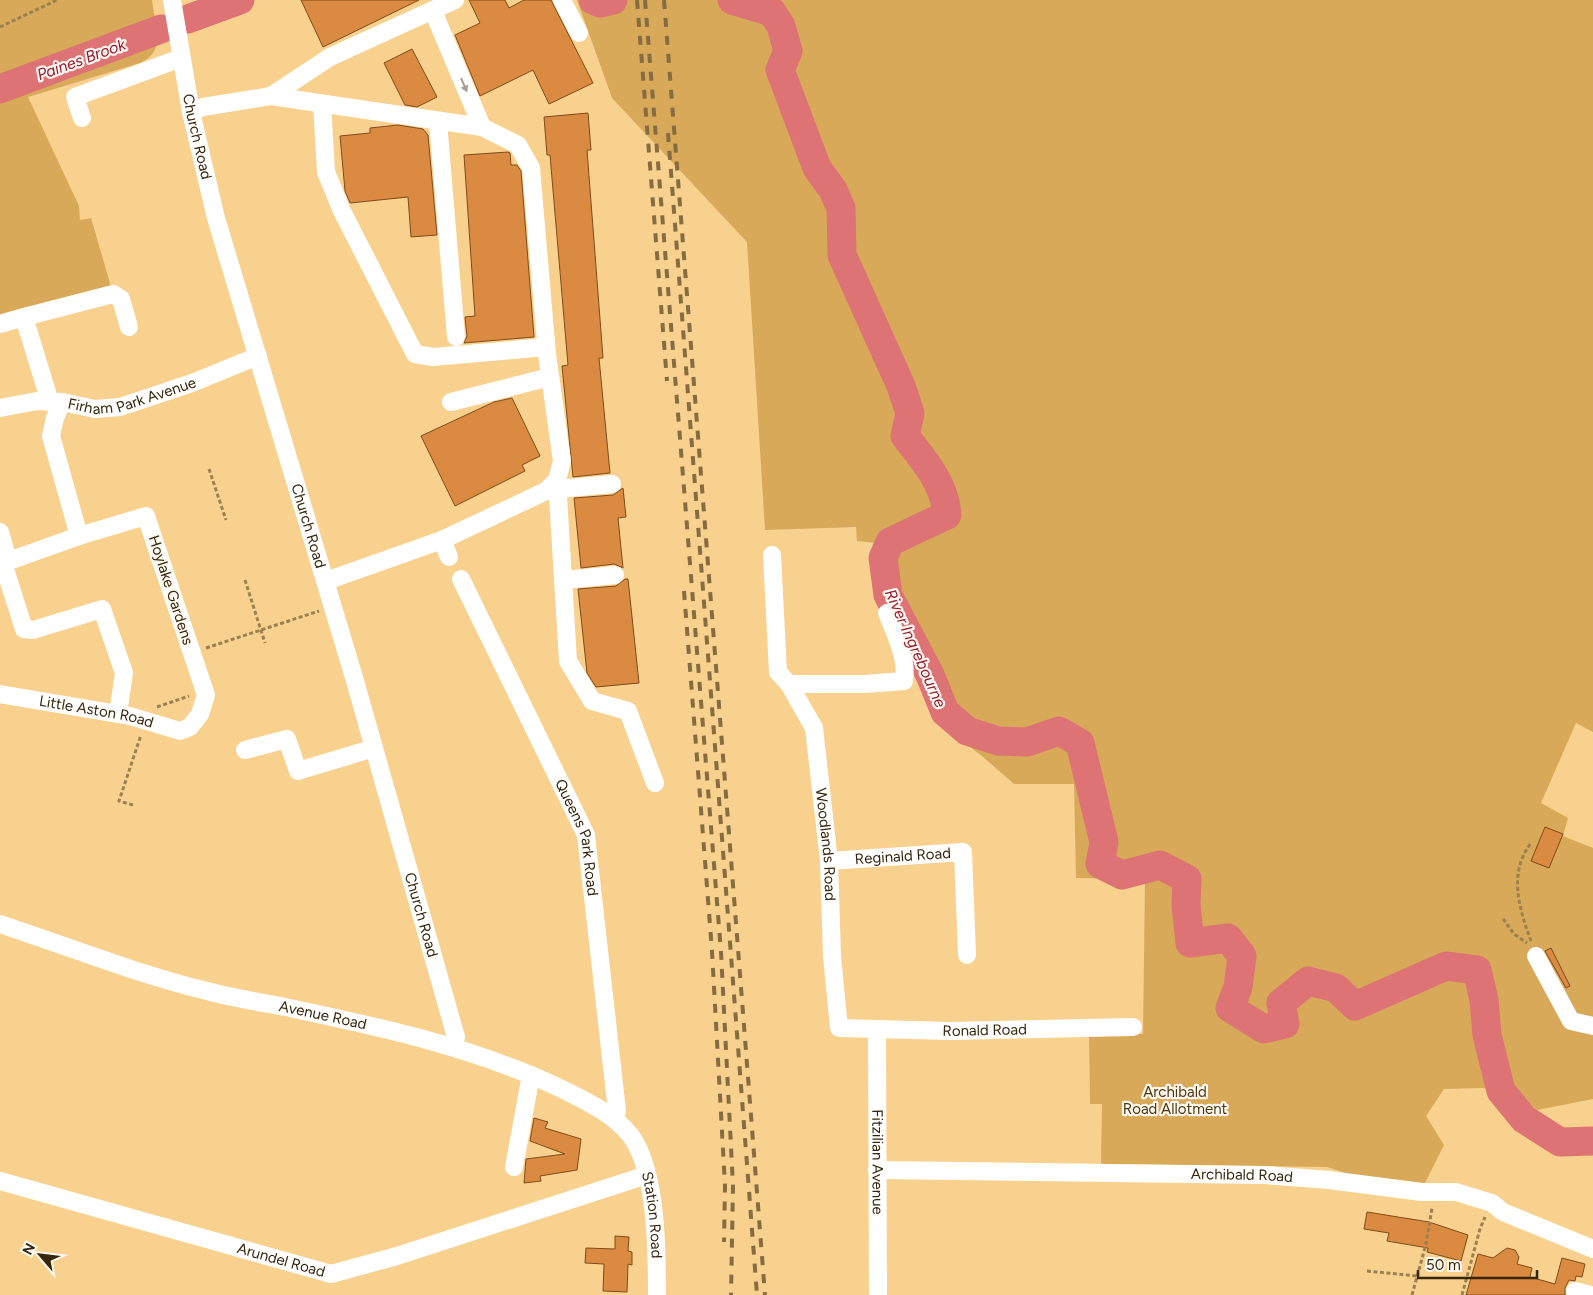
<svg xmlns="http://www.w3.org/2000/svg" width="1593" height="1295" viewBox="0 0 1593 1295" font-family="Figtree,sans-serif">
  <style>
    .green { fill: #d7a959 }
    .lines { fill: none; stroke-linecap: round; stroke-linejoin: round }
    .river { stroke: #dd7375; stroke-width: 29 }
    .building { fill: #db8a41; stroke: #7f4b19 }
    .path { stroke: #9c8050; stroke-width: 3; stroke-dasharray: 4 2.5; stroke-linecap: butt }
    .minor { stroke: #fff; stroke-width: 18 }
    .rail { stroke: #866d41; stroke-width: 4; stroke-dasharray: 9 9; stroke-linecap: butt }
    .oneway { fill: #a59e91 }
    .labels { text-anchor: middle; stroke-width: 4.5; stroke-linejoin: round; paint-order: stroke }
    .street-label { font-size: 15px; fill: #36270b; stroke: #fcf8f1 }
    .park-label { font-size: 15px; fill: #4e380d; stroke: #fcf8f1 }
    .water-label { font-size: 16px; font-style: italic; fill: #99182c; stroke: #fcf8f1 }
  </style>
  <rect width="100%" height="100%" fill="#f8d18f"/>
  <!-- green -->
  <path class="green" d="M0,0H152C155,27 168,50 140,63L28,97L79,206L80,220L91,218L112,290L0,319Z
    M577,0H1593V732L1576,723L1541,803L1568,818L1563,836L1593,848V1099L1537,1110L1510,1091L1482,1088L1444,1089L1426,1116L1444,1145L1422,1189L1382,1185L1327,1167L1101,1164L1102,1104H1090L1089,1034H1143L1145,879L1076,878L1074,784H1014L982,756L934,720L880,588L875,562L877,543L857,541L856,527L765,530L747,242L612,98Z"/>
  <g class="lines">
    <!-- river -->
    <path class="river" d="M593,0L600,3L613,0
      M732,0L772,12L781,26L788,51L780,70L817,168L833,190L841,208L842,255L901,386L910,413L905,436C924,460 945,484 947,515L890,542L883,558L888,595L930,675L945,712L967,731L998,741L1027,742L1059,731L1080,743L1104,842L1100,864L1122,875L1160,865L1187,879L1186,905L1190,943L1228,938L1242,956L1238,987L1230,1008L1264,1029L1285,1024L1281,1003L1308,981L1336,988L1355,1006L1446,966L1477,970L1484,1000L1487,1035L1501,1091L1524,1119L1560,1142L1593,1141
      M188,19L240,0
      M0,89L161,29"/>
  </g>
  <!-- building -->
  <path class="building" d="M301,0H419L323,47Z
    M469,0H505L509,8L524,0H551L593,83L549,104L533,70L480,96L455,35L480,23Z
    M412,49L437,97L417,107L405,105L384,63Z
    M588,113L591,150H587L603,358H599L610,473L573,477L562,366L568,365L550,155H547L544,117Z
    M398,125L423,129L428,135L437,235L411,237L408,197L350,203L345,191L340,136L370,133V128Z
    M508,152L510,153L511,165H517L521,171L534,337L464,343L467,336L465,317L475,316L464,155Z
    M512,398L540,456L522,465L525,471L455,506L421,436L494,402Z
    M623,488L626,517L618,518L623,568L614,564L581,568L574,498L613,495Z
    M625,579H628L639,683L596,687L587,673L578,589L616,586Z
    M1545,827L1563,834L1549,868L1531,861Z
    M1551,948L1570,986L1566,988L1545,951Z
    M534,1118L548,1122L545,1128L581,1139L577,1170L540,1176L541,1181L524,1183L526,1159L565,1154L530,1141Z
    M1367,1212L1429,1222L1468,1235L1461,1261L1427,1252L1428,1248L1387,1241L1389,1233L1364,1229Z
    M615,1236L629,1237L628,1251L632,1252V1265L628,1264L627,1292L603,1291L604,1264L585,1263L586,1248L615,1249Z
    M1507,1248L1515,1250L1519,1257L1517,1264L1532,1268L1530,1277L1555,1284L1562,1258L1585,1264L1582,1277L1576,1276L1575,1281L1569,1280L1565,1288V1295H1466L1478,1254L1493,1258Z"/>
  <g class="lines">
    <!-- path -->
    <path class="path" d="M0,27L57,0
      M209,469L226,520
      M245,580L265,643
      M206,648L319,611
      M157,707L189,696
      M133,805L119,801L141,735
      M1503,919L1514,934L1527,943
      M1531,941C1519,908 1508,873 1531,843
      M1367,1271L1417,1276
      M1412,1295L1426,1244L1432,1208
      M1462,1295L1480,1229L1485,1217"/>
    <!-- minor -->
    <g class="minor">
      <path id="s1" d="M172,0L191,112L216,218L353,674L456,1037L454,1047"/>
      <path d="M562,0L579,33"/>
      <path d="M433,11L482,127"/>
      <path d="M271,96L330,57L455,0"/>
      <path d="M322,104L326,172L342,211L415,354L433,357L546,347"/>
      <path d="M191,112L203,107L271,96L482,127L518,145L531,168L547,354L562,461L557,480L546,491L442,540L326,581"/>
      <path d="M82,118L75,97L181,58"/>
      <path d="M438,122L456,337"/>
      <path d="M0,324L24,317"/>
      <path d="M50,402L24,317L113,294L121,299L129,327"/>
      <path d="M451,402L550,377"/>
      <path id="s2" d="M0,408L37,401L62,402L95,409L120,407L192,383L258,356"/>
      <path d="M557,480L568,661L592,701L628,711L655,783"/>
      <path d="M558,489L612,484"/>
      <path d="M0,532L8,561"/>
      <path d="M442,540L449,557"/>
      <path id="s3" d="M772,555L778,672L789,684L814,728L829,861L832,956L839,1028L950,1031L1133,1027"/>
      <path d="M3,563L24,629L33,630L102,609L124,673L118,714"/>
      <path d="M0,564L79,536L51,436L55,418L62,402"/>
      <path id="s4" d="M461,579L586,835L617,1111L614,1118"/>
      <path d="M564,580L615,575"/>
      <path d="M789,684H865L904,681C908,659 895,633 887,613"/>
      <path id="s5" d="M0,694L130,716L180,731L190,727L200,714L206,695L146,516L79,536"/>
      <path d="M245,750L287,739L298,771L374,748"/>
      <path id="s6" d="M829,861L963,852L967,955"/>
      <path id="s7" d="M0,924C69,947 137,974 207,991C233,998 259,1002 285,1007C380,1027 474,1047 562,1089C586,1101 614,1114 631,1136C657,1172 657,1251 657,1295"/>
      <path d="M1536,956L1571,1021L1593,1026"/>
      <path id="s8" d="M877,1030L878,1295"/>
      <path d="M514,1167L531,1075"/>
      <path id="s9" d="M877,1170L1265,1175L1329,1180L1422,1192H1456L1492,1203L1503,1212L1593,1249"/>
      <path id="s10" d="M0,1181L331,1274L397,1256L647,1175"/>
      <path d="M1575,1291L1590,1295"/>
    </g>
    <!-- rail -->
    <path class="rail" d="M637,0L667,381
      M645,0L721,952L733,1186L731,1295
      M664,0L765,1295
      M668,133L757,1295
      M684,591L712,951L725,1186L724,1242"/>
  </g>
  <!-- one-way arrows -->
  <defs><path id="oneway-solid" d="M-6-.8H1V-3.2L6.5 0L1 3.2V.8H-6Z" transform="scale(1.25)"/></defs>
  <use class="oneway" href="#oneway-solid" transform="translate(464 85) rotate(67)"/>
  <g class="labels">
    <!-- street labels -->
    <g class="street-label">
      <text dy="5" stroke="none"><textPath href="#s1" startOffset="139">Church Road</textPath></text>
      <text dy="5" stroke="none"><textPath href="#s2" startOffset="135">Firham Park Avenue</textPath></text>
      <text dy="5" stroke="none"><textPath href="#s1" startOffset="544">Church Road</textPath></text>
      <text transform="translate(171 590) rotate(72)" y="5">Hoylake Gardens</text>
      <text dy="5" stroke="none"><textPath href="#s5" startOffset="98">Little Aston Road</textPath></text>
      <text dy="5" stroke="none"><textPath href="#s4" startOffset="285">Queens Park Road</textPath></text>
      <text dy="5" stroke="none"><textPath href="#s3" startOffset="301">Woodlands Road</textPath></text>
      <text dy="5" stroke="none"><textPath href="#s6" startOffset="74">Reginald Road</textPath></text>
      <text dy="5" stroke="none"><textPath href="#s1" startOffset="949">Church Road</textPath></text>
      <text dy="5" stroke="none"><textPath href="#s7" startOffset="336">Avenue Road</textPath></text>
      <text dy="5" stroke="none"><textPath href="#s3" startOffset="631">Ronald Road</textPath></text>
      <text dy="5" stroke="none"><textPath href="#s8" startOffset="132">Fitzilian Avenue</textPath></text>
      <text dy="5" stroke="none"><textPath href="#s9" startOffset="365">Archibald Road</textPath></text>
      <text dy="5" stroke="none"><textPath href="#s7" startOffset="754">Station Road</textPath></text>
      <text dy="5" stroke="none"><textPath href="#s10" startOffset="292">Arundel Road</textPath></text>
    </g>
    <!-- park labels -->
    <g class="park-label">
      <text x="1175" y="1097">Archibald<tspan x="1175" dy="17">Road Allotment</tspan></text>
    </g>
    <!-- water labels -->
    <g class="water-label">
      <text transform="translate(81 59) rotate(-20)" y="6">Paines Brook</text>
      <text transform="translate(916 648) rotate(66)" y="6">River Ingrebourne</text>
    </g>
  </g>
  <!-- north arrow -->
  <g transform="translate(40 1255) rotate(298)" stroke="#fcf8f1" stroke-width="4" paint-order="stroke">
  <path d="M0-4L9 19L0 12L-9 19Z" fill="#36270b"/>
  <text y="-8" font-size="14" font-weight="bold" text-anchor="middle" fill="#36270b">N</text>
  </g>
  <!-- scale -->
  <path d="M1418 1270v8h119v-8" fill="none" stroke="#36270b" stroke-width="2.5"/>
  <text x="1426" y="1270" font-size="15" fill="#36270b" stroke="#fcf8f1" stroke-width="4" paint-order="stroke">50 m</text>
</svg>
